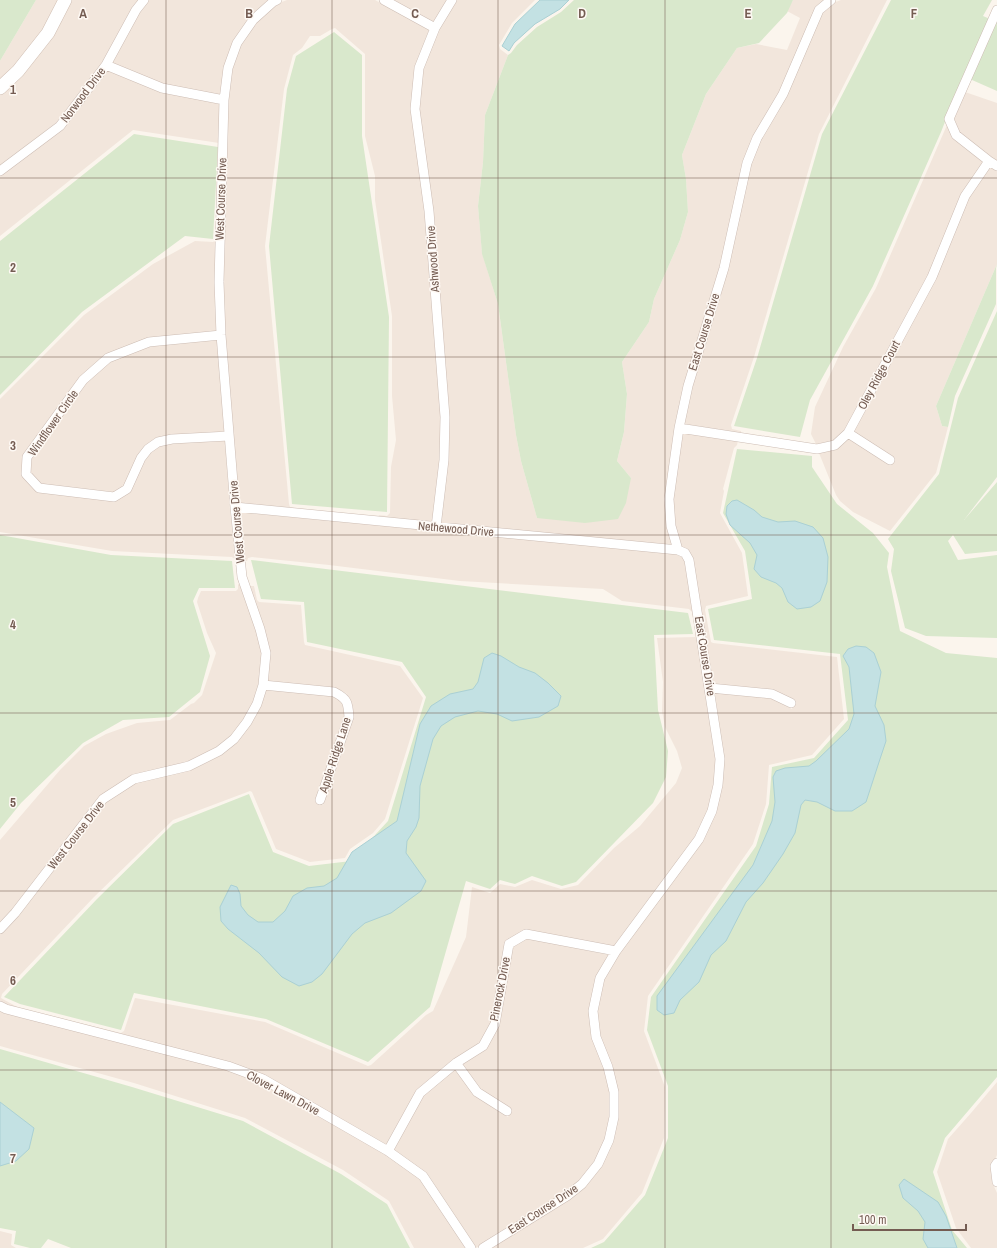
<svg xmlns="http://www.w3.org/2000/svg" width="997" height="1248" viewBox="0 0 997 1248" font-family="'Archivo Narrow',sans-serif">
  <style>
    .residential { fill: #f2e6dc }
    .green { fill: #d9e8cc }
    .water { fill: #c3e1e3; stroke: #aad0d4 }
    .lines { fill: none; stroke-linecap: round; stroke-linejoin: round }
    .street-casing { stroke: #cdbdb4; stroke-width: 10 }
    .secondary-casing { stroke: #cfbdb1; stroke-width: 14 }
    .street { stroke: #fff; stroke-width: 9 }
    .secondary { stroke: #fff; stroke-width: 13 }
    .grid { fill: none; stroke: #745c52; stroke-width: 1; stroke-opacity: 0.55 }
    .labels { text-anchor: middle; stroke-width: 3; stroke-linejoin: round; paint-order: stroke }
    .street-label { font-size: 12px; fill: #745c52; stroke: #fef9f4 }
    .grid-label { font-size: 13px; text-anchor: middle; font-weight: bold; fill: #745c52; stroke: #fef9f4; stroke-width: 3; stroke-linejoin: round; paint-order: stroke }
  </style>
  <rect width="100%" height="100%" fill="#fbf5ed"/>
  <!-- residential -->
  <path class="residential" d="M36,0H60L45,31L0,82V61Z
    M69,0H139L102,63L57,122L0,166V93Z
    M149,0H269L250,16L221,95L163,84L111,62L139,12Z
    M287,0H375L429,30L415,68L441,417L440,460L432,522L378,517L379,515L387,516L390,513L391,467L396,440L392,396V316L375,200V176L365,136V54L335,28L332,29L320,36H310L302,48L293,55L284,89L265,246L289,504L290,507L294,508L325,511L238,503L225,334L223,281L228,100L232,69L240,45L256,22L274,5Z
    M393,0H447L433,22Z
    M456,0H535L512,23L499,45L500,49L508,55L485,115L483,162L478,206L482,253L498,304L516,435L521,461L537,518L631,478L617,461L624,432L627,394L622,362L649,322L654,299L680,240L688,212L686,179L682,155L706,94L737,48L756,44L787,50L800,18L787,11L793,0H824L780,92L753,137L721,268L674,431L672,545L440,523L448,460L419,108L423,69L438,29Z
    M841,0H887L819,134L754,357L731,425L732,429L741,431V433L684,424L691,387L728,269L751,164L760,140L822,12L833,3Z
    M106,70L160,92L220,104L219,143L133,130L0,236V176L62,129Z
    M965,92L997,103V161L991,157L959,132L954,118Z
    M947,125L953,138L983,162L928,275L845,430L833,441L816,444L811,434L815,407L843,347L876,288Z
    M990,167L997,171V264L936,406L942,426L948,427L936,473L890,531L853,512L840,501L836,495L819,453L848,438L891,465L895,458L853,431L935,278L969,198Z
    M216,240L217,331L106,355L24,455L23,477L38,492L113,501L150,453L160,446L172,443L225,441L230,510L236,560L232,557L112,551L0,532V399L84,315L153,264L195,241L213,242Z
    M217,340L225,432L156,438L125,486L113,492L41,484L30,472L31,459L86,382L110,362L150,346Z
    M682,433L738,441L737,445L734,448L723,489L724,491L720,513L742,553L748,596L706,606L705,610L711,642L713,643L837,657L844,719L812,755L769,765L766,804L753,844L648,996L644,1031L665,1087L664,1138L642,1193L603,1239L583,1248H491L569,1200L613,1141L619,1116L618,1091L600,1035L597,1011L603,979L619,953L701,842L724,759L715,693L771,698L792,709L796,701L773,690L713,684L693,559L681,546L675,525L673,499Z
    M239,512L676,554L682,557L685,562L716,759L714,785L708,810L695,837L614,947L527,930L507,940L491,1023L480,1043L457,1057L418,1090L387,1145L264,1075L8,1005L0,1001V934L18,916L105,803L135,783L221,754L266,689L333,696L340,700L344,705L345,717L315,802L323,805L353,718L352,703L346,693L335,688L268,681L249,586H254L257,600L259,602L301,605L304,642L305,645L400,666L423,698L385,819L373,833L350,849L345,858L310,862L276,849L252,792L250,791L173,820L94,897L2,994L1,998L19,1008L121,1033L124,1031L135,998L265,1022L368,1066L371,1065L426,1015L433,1011L466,937L472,887L490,893L500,884L515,887L532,880L561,889L578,885L614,848L640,826L676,783L682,768L677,751L665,727L662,711L663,682L657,638L695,637L696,633L692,612L689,609L622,601L603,589L460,581L329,565L252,557L248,558L247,561H244Z
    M238,584L240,585L256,631L262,654L259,684L254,702L244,720L231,736L217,748L188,762L101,796L12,910L0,923V840L60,770L84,746L106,734L137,723L170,720L191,704L194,703L202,695L216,653L207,633L197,602L198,598L201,591H236L238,589Z
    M527,938L609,955L589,1012L610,1093V1117L606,1139L595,1162L579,1181L565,1192L476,1248L427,1173L393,1150L423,1096L455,1069L475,1096L508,1117L512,1110L480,1089L462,1064L485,1050L513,947Z
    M0,1011L226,1070L261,1083L386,1155L420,1179L466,1248H414L389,1201L343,1170L245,1118L134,1083L0,1046Z
    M997,1082V1155L991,1167L992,1182L997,1193V1248H971L956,1228L937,1172L948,1139L971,1113Z
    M0,1231L12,1234L11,1245L16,1248H0Z"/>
  <!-- green -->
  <path class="green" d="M0,0H36L0,61Z
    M574,0H793L787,13L759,43L737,48L706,94L682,155L686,179L688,212L680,240L654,299L649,322L622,362L627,394L624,432L617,461L631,478L626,503L618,519L585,523L537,518L521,461L516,435L498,304L482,254L478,206L483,162L485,115L508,55L511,53L517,45L537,27L561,12Z
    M891,0H992L983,16L997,22V91L963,76L941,132L873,286L810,400L800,437L734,426L757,358L822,134Z
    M334,32L362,55V136L389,317L387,512L292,504L269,246L287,89L296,56Z
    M134,134L218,147L213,239L185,236L82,312L0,395V241Z
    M997,264L996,268V304L955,396L948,427L942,426L936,406Z
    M997,311V477L964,520L997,482V551L965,554L953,535L948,541L958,560L997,555V638L926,636L905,628L891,571L894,549L888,539L939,474L958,398Z
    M737,449L812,456V467L837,504L873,533L889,553L887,567L900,631L946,653L997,658V1077L945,1138L933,1172L952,1230L967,1248H591L604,1242L645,1195L668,1138V1086L647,1030L651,997L756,846L769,804L772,767L814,758L848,720L840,654L714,640L708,609L752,599L745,551L723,513Z
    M0,535L111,555L232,561L235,588H199L193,601L210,656L200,692L169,717L123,720L83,743L21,803L0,829Z
    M251,560L688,613L693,634L654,635L658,710L668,751L666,777L653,803L576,882L562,886L532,876L515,884L500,880L490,889L466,881L430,1007L368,1062L266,1019L134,993L121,1030L20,1004L4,997L97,899L173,824L249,794L273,852L309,866L351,861L388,821L426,697L402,662L307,642L304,602L261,599Z
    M0,1049L132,1087L243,1121L341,1174L387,1204L410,1248H71L48,1239L41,1248H30L14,1244L16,1231L0,1228Z"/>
  <!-- water -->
  <path class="water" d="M540,0H569L560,9L535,24L514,43L509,51L502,46L515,24Z
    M737,500L754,510L762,517L778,522L795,521L813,527L823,538L828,557L827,582L820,601L811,607L797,609L788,602L782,588L776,583L761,577L754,569L757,555L750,543L730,525L726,514L727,506L732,501Z
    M856,646L866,647L874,653L881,672L875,706L884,725L886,741L880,759L866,802L852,811H835L817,802L805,800L801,805L795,833L783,854L763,883L746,902L726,941L711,955L699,982L680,1000L674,1013L664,1015L657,1010V996L753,865L772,821L775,802L773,777L776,771L785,768L809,766L816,761L849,729L854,714L849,667L843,656L848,649Z
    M492,653L501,656L519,667L535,673L548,683L561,696L558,706L539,717L512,721L497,714L478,711L455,717L441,726L433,739L420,786L419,818L416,827L407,841L406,853L426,881L421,891L391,913L365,923L352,934L322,974L312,982L299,986L282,977L259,953L228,929L221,921L220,907L231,885L237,887L240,894L241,906L248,915L258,922H273L285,911L293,896L307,888L324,886L337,878L352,852L397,821L420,724L431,706L450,694L473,689L478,682L484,658Z
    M0,1102L34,1128L29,1149L16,1161L0,1166Z
    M904,1179L938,1202L946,1216L957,1248H928L923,1239L925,1222L918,1211L903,1198L899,1185Z"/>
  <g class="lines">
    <!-- street casing -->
    <g class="street-casing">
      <path id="street" d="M384,0L435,28
        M997,10L949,119L956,135L989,161L997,166
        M106,65L162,88L224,100
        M0,171L60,126L106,65L136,10L144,0
        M221,335L149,342L108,358L83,380L27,457L26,474L39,488L114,497L127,489L141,458L148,449L158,442L172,439L229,436
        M679,428L817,449L835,445L848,433L932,277L965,196L989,161
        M848,433L890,460
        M235,507L678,550
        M436,527L444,460L445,417L429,211L415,109L419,68L435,28L452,0
        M263,685L334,692C348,699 348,703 349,717L320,800
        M710,688L772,694L791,703
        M0,929L15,913L103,799L134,779L189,766L219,751L234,739L247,722L257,704L263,685L266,653L260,629L242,577L235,507L221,335L219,282L224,100L228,68L237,43L253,20L273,2L277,0
        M0,1006L6,1009L228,1066L263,1079L388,1151L423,1176L471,1248
        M456,1063L477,1092L507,1111
        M388,1151L420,1093L456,1063L483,1046L495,1024L509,944L526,934L616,951
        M997,1163L995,1166L997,1182
        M483,1248L567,1196L582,1184L598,1164L609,1140L614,1117V1092L608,1067L596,1037L593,1011L600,978L616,951L699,839L712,811L718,785L720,759L689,560L685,553L678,550L671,526L669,499L679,428L688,386L724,268L747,163L757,138L783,94L819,10L831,0"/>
    </g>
    <!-- secondary casing -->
    <g class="secondary-casing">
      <path id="secondary" d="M0,88L18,71L48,33L65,0"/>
    </g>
    <!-- street -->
    <use href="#street" class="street"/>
    <!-- secondary -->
    <use href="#secondary" class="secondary"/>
  </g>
  <!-- grid -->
  <path class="grid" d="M166,0V1248M332,0V1248M498,0V1248M665,0V1248M831,0V1248M0,178H997M0,357H997M0,535H997M0,713H997M0,891H997M0,1070H997"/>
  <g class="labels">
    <!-- street labels -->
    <g class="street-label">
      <text transform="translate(83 95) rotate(-53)" y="4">Norwood Drive</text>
      <text transform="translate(221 199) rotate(-88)" y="4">West Course Drive</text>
      <text transform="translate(433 259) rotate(-94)" y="4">Ashwood Drive</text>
      <text transform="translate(704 332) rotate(-73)" y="4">East Course Drive</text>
      <text transform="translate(879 375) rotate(-62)" y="4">Oley Ridge Court</text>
      <text transform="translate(53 423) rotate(-55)" y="4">Windflower Circle</text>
      <text transform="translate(237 522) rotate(-95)" y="4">West Course Drive</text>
      <text transform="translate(456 529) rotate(5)" y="4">Nethewood Drive</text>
      <text transform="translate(705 656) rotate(81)" y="4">East Course Drive</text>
      <text transform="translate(335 755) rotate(-72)" y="4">Apple Ridge Lane</text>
      <text transform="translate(76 835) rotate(-52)" y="4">West Course Drive</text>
      <text transform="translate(500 989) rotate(-79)" y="4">Pinerock Drive</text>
      <text transform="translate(283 1093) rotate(28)" y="4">Clover Lawn Drive</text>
      <text transform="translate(543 1209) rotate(-33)" y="4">East Course Drive</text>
    </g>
  </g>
  <g class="grid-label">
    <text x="83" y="18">A</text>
    <text x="249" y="18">B</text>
    <text x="415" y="18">C</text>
    <text x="582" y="18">D</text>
    <text x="748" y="18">E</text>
    <text x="914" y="18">F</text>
    <text x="13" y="94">1</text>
    <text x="13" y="272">2</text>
    <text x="13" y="450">3</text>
    <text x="13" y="629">4</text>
    <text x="13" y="807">5</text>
    <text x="13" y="985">6</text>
    <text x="13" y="1163">7</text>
  </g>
  <!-- scale -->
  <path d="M853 1224v6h113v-6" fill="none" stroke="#745c52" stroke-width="2"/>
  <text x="859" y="1224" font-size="12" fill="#745c52" stroke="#fef9f4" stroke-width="3" paint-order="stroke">100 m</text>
</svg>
